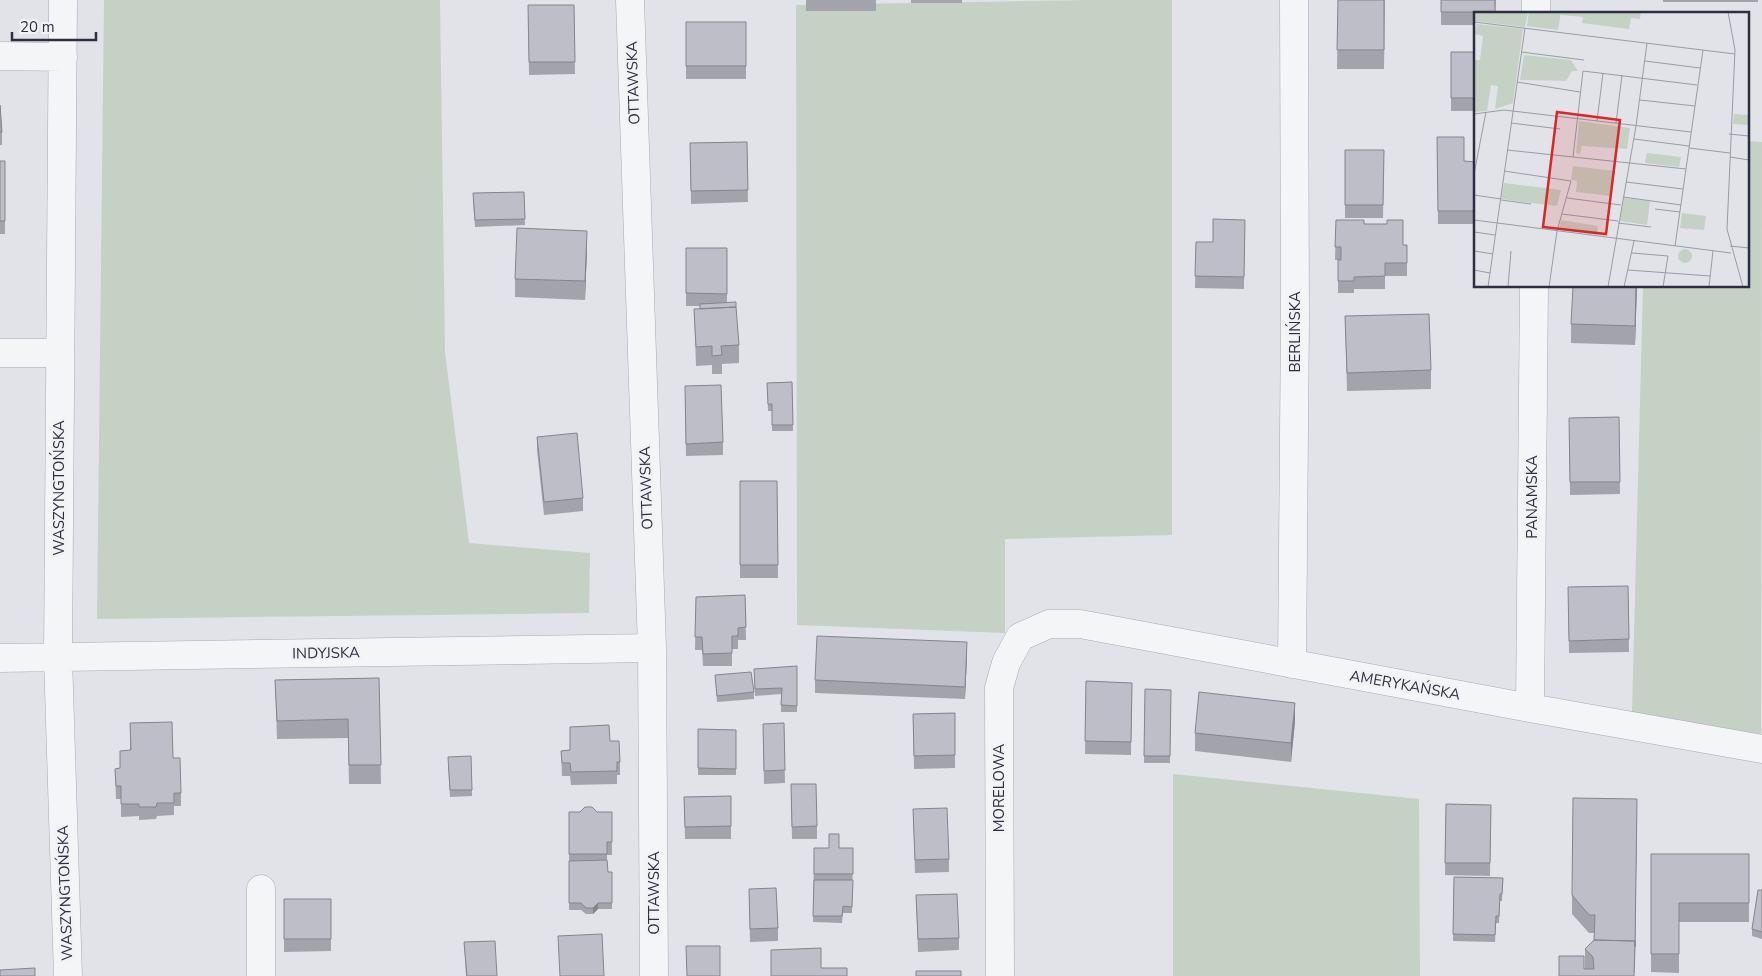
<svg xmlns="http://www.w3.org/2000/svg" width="1762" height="976" viewBox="0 0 1762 976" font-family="'Nunito Sans',sans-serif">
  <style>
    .green { fill: #c4d1c4 }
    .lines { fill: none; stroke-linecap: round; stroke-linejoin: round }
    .minor-casing { stroke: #a8a9b3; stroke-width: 29 }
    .minor { stroke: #f4f5f7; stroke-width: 28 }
    .wall { fill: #a3a3ac }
    .shaded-wall { fill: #84858c }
    .building { fill: #bdbec8; stroke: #84858c }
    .labels { text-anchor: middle; stroke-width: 5; stroke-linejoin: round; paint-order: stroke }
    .street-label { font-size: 15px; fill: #2c2f3f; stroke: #f1f2f6 }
    .inset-road { fill: none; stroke: #999ba5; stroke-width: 1 }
    .view { fill: #d62828; fill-opacity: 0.15; stroke: #d62828; stroke-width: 2.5 }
    .inset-edge { fill: none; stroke: #2c2f3f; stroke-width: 2.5 }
  </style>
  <rect width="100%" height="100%" fill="#e2e3e9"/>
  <!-- green -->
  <path class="green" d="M104,0H440L445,352L469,543L590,553L589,613L97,619Z
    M1088,0H1172V535L1005,539V633L797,625L796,5Z
    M1748,141L1762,142L1761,741L1632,712L1643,286H1748Z
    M1173,774L1419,799L1420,976H1173Z"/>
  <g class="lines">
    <!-- minor casing -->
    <g class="minor-casing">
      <path id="minor" d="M63,0L58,657L68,976
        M630,0L652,648L654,976
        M1536,14V0
        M0,56L63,57
        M0,353H60
        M0,658L652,648
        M1292,664L1295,319L1294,0
        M1530,708L1534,286
        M261,976V889
        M1000,976L999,688L1006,663L1020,637L1049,624H1080L1530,708L1762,749"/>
    </g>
    <!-- minor -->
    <use href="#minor" class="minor"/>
  </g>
  <!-- wall -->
  <path class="wall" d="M806,0H876V11H806Z
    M911,0H962V3H911Z
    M1338,0H1385L1384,69H1337Z
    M1441,0H1496L1495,14H1476V25H1441Z
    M1663,0H1758V2H1663Z
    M528,5H574L575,74L529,75Z
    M686,22H746V79H686Z
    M1451,52H1476V111H1451Z
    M0,105L2,132V145H0Z
    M1437,137L1464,161L1476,162V224H1438Z
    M747,142L748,202L691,204L690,143Z
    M1345,150H1384L1383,218H1345Z
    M0,161H5V234H0Z
    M524,192L525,225L475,227L473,200Z
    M1245,220L1244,289L1195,288L1196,242H1213Z
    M1336,220L1364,224L1403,245H1407V276H1385V289H1354V293H1338V260H1341H1335Z
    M686,248H727V302L739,345V363L722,364V374H712V365L696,366L694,309H700V306H686Z
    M587,249L585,300L515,297V279Z
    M1637,286L1635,345L1571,343V324Z
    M1345,316L1431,370V389L1347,391Z
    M792,382L793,431H772V411H768L767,383Z
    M685,398L723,442V455L686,456Z
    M1619,417L1620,494L1570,495L1569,418Z
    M537,437L583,498V511L544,515L537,450Z
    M740,481H777L778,578H740Z
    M1628,586L1629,652L1569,653L1568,587Z
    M745,595L746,640H738V649H732V666H703L702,650H695L696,597Z
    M967,655L965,699L815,693V680Z
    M797,666V712H781V694L755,696L754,669Z
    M715,675L754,692V699L717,702Z
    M379,678L381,784H349L348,738L277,739L275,680Z
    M1086,681L1132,683L1131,755L1085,754Z
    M1145,689L1171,690L1170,763H1144Z
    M955,713V768L914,769L913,714Z
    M1295,721L1291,762L1195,751V733Z
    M130,723L173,758L181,793V806H174V815L157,816L156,819L139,820V816L121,817V799H116L115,769L120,768L130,750Z
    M784,723L785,783L764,784L763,724Z
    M698,729L736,730V775H698Z
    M610,741L620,762V775H617V784L571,785L570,776H562L561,751L570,750Z
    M448,763L472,790V796L450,797Z
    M791,784L817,826V839H792Z
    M731,796V839H685L684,797Z
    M1446,804L1491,805L1490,876L1445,875Z
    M913,809L949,859V872L915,873Z
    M569,812H612V855H607V860L608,872H612V909H598L593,914H586L581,910H569Z
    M1637,818L1634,976H1559L1585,969V949L1594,940L1595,933H1589L1572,914V895Z
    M814,848H853L852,913H843L842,923L813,922Z
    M1651,854H1749V922H1679V973L1651,972Z
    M1454,877L1503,878L1502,901H1500L1499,923H1496L1495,942L1453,941Z
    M749,889L778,928V941L750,942Z
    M1762,890V939L1752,936V929Z
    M916,895L959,938V950L918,952Z
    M284,899H331V951L284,952Z
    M464,942L497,976H466Z"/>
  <!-- shaded-wall -->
  <path class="shaded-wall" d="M587,231V249L585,300V281Z
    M1636,286L1637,287L1635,345V326Z
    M967,642V655L965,699V687Z
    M1295,703V721L1291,762V743Z
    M1637,799L1635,965L1634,976Z
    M598,903V909L593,914V908Z"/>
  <!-- building -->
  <path class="building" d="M1338,0H1384V50H1337Z
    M1441,0H1495V12H1441Z
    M528,5H574L575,62H529Z
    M686,22H746V66H686Z
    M1451,52H1476V98H1451Z
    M0,105L2,132H0Z
    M1437,137H1464V161L1476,162V211H1438Z
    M747,142L748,190L691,191L690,143Z
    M1345,150H1384L1383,205H1345Z
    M0,161H5V221H0Z
    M524,192L525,219L475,220L473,193Z
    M1213,219L1245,220L1244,277L1195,276L1196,242H1213Z
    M1336,220H1364V224H1387V220H1403V245H1407V263H1385V276L1354,277V281H1338V260H1341V247H1335Z
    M517,228L587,231L585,281L515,279Z
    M686,248H727V294L686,293Z
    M1573,286H1636L1635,326L1571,324Z
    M736,302V307L700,309V304Z
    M736,307L739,345L721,346L722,355L712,356V346L696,347L694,309Z
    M1429,314L1431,370L1347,373L1345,316Z
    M792,382L793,425H772V404H768L767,383Z
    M721,385L723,442L686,444L685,386Z
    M1619,417L1620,482H1570L1569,418Z
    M577,433L583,498L544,502L537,437Z
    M740,481H777L778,565H740Z
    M1628,586L1629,639L1569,641L1568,587Z
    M745,595L746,627L738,628V636H732V653L703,654L702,637H695L696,597Z
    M817,636L967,642L965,687L815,680Z
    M797,666V706L781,705L782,688L755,689L754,669Z
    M751,672L754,692L717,696L715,675Z
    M379,678L381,765H349L348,719L277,721L275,680Z
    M1086,681L1132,683L1131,742L1085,741Z
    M1145,689L1171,690L1170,756H1144Z
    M1199,692L1295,703L1291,743L1195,733Z
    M955,713V755L914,756L913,714Z
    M172,722L173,758H180L181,793H174V803H157L156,807H139V804H121V786H116L115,769L120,768V751L131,750L130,723Z
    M784,723L785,770L764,771L763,724Z
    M609,725L610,741H619L620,762H617V771L571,772L570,763H562L561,751L570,750V727Z
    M698,729L736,730V769L698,768Z
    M471,756L472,790H450L448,757Z
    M791,784H816L817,826L792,827Z
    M731,796V826L685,827L684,797Z
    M1573,798L1637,799L1635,947V941L1594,940L1595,915H1589L1572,895Z
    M1446,804L1491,805L1490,863H1445Z
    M585,807H592L597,812H612V842H607V854H569V812H580Z
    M947,808L949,859L915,860L913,809Z
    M829,834H839V848H853V874H814V848H829Z
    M1651,854H1749V903H1679V954H1651Z
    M607,860L608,872H612V903H598L593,908H586L581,903H569V861Z
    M1454,877L1503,878L1502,894H1500L1499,916H1496L1495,935L1453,934Z
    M814,880H853L852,907L843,906L842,916H813Z
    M776,888L778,928L750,929L749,889Z
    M1758,890H1762V932L1752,929Z
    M957,894L959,938L918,939L916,895Z
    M284,899H331V939H284Z
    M602,934L604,976H560L558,936Z
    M1594,940L1635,941L1634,976H1559V956H1584V969H1594L1593,957L1585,949Z
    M495,941L497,976H467L464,942Z
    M686,946H720V976H687Z
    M821,948V968H847V976H771V950Z
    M35,968V976H0V970Z
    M916,971H961V976H916Z"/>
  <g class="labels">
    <!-- street labels -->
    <g class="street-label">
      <text transform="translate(633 83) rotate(-92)" y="5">OTTAWSKA</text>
      <text transform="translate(1295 332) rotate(-90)" y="5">BERLIŃSKA</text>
      <text transform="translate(59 488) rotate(-90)" y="5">WASZYNGTOŃSKA</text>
      <text transform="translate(646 488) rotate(-92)" y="5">OTTAWSKA</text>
      <text transform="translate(1532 497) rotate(-90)" y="5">PANAMSKA</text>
      <text transform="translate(326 653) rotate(-1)" y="5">INDYJSKA</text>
      <text transform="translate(1405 685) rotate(10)" y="5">AMERYKAŃSKA</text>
      <text transform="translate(999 788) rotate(-90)" y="5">MORELOWA</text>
      <text transform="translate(65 893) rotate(-92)" y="5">WASZYNGTOŃSKA</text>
      <text transform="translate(654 893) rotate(-90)" y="5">OTTAWSKA</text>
    </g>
  </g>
  <!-- overview -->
  <g transform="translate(1474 12)">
    <rect width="275" height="275" fill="#e2e3e9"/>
    <path d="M0,0H54L51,15L0,9ZM55,0H87L84,18L53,14ZM88,0H167L166,7L157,6L155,17L108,11L109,5L87,3ZM3,12L49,17L39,91L21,97L24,74L17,73L13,99L0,100V48H6L9,24L1,22ZM50,43L97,48L104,59H98L92,69L46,68ZM260,102L275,103V113L259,112ZM105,109L156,116L153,137L108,134L106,142L102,141ZM173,141L207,145L205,155L171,151ZM99,154L140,159L137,184L102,180L103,169L97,168ZM30,171L87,178L83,194L27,187ZM150,186L176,189L173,213L146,209ZM208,201L232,204L230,218L206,216ZM87,208L124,214L123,223L85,218ZM204 244a7 7 0 1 1 14 0a7 7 0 1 1-14 0Z" fill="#c4d1c4"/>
    <path class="inset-road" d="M254,0L261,38L253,217L269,275M0,10L261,42M47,40L110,48M171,49L226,56M43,70L106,80M166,88L221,94M0,102L30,98L217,120M123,109L129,61M37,111L86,117M142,111L148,63M255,122L275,124M160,127L215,134M215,136L256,141M33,138L212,157M99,145L109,59L223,73M256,145L275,148M30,159L97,169L83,219L75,275M0,162L12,100M152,170L209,177M0,183L27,187M149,185L207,193M93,186L147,193M27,188L57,192M181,197L206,200M88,202L144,209M0,208L257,241M144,211L177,215M0,220L21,223M201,234L229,38M256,234L275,236M0,239L19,242M158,241L194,244L189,275M0,258L16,261M154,258L236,264M14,275L51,16M34,275L37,239M134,275L162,114L173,31M150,275L160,229M235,275L239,239"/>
    <path class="view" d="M83,100L146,108L132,222L69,215Z"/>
    <rect width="275" height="275" class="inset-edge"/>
  </g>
  <!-- scale -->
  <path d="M12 32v8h84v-8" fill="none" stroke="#2c2f3f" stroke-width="2.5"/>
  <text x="20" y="32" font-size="15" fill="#2c2f3f" stroke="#f1f2f6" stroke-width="4" paint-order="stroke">20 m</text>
</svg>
